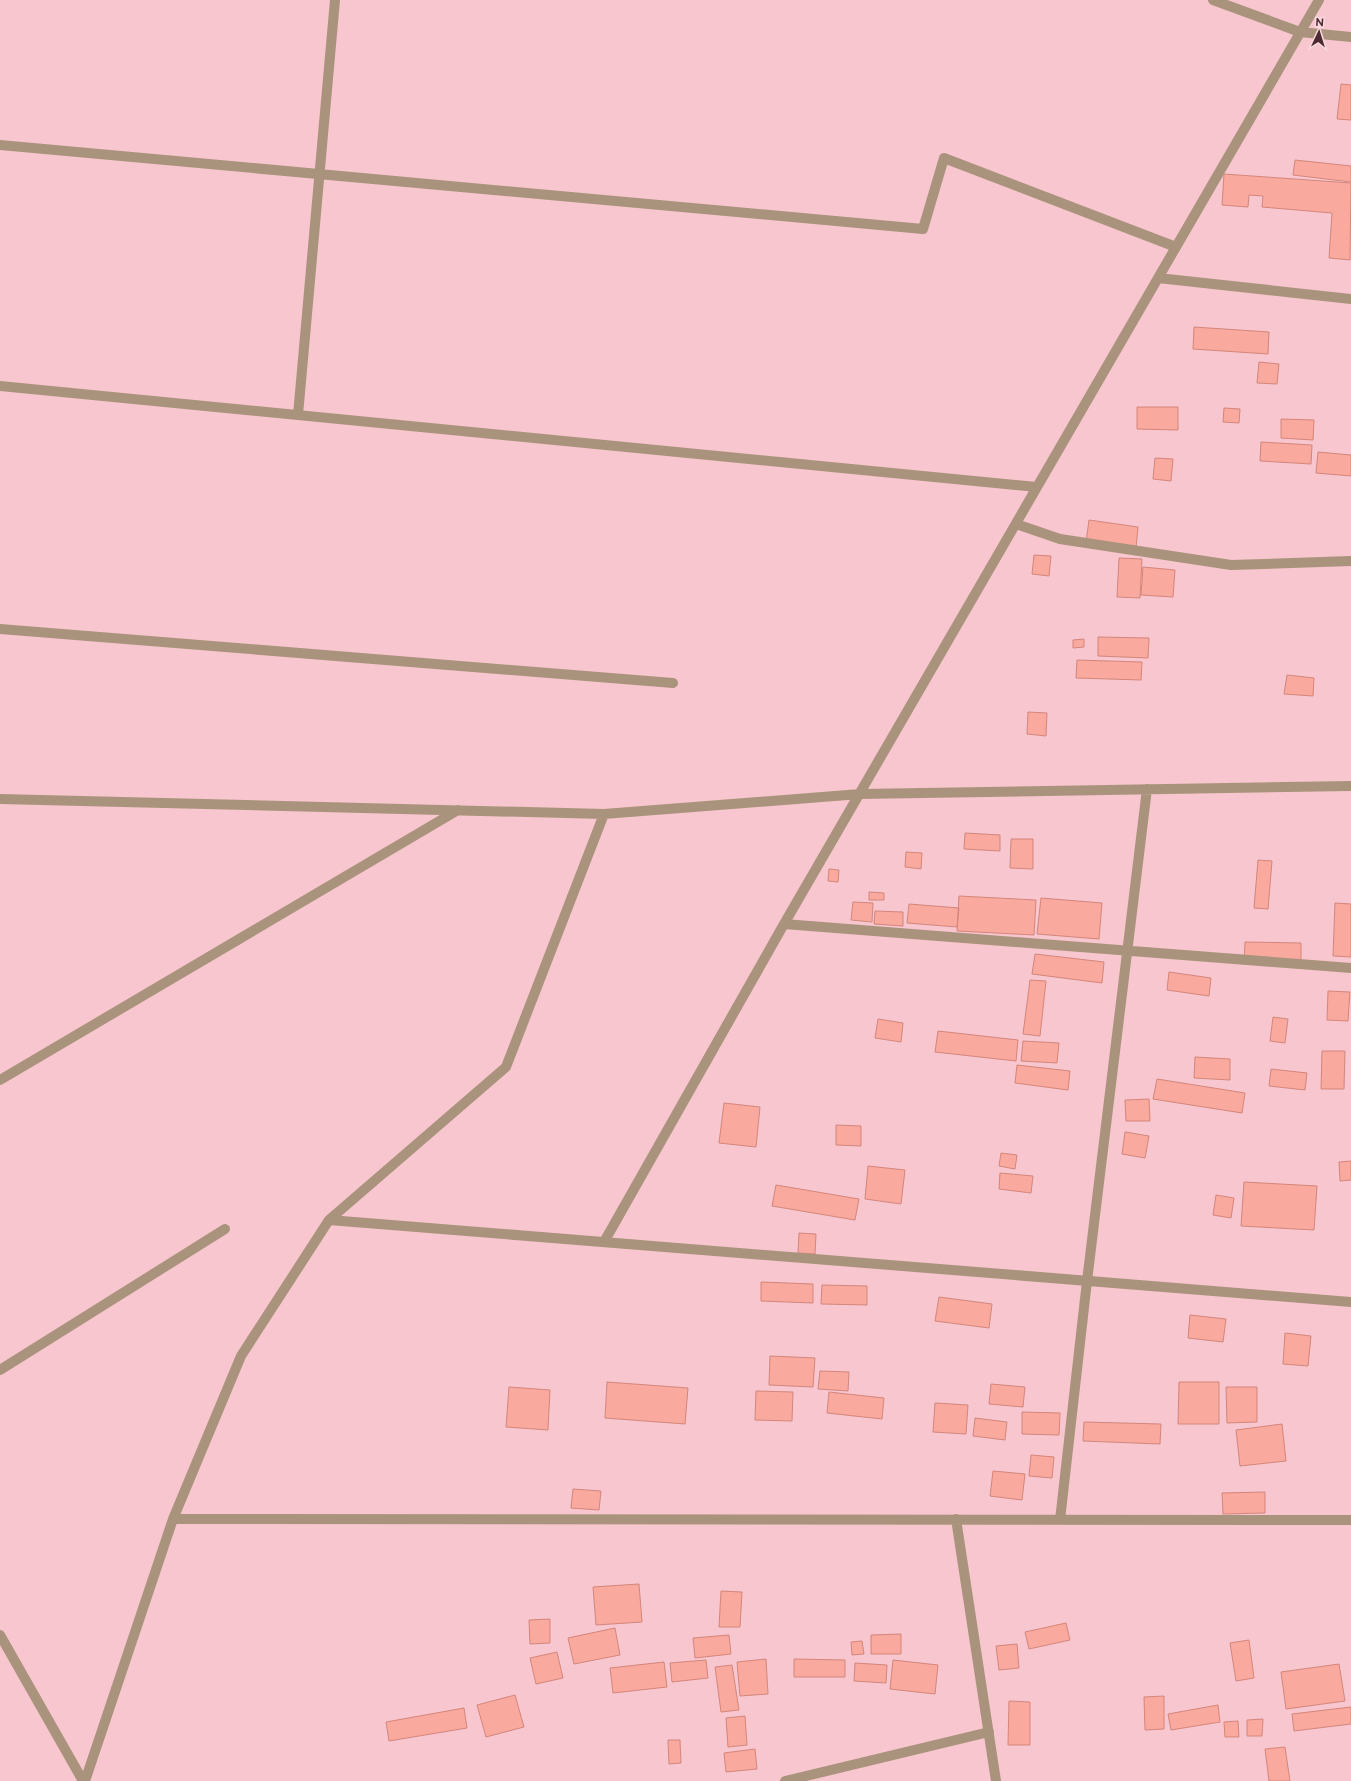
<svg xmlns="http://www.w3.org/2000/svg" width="1351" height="1781" viewBox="0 0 1351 1781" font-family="Raleway,sans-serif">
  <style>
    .building { fill: #f9a99e; stroke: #d3867c }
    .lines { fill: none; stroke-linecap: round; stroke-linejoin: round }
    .street { stroke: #aa937c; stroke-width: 10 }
  </style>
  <rect width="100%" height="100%" fill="#f8c6ce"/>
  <!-- building -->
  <path class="building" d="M1341,84L1351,85V120L1337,119Z
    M1295,160L1351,166V182L1293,175Z
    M1224,174L1351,183L1350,260L1329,258L1332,213L1262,207L1263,196L1249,195L1248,207L1222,205Z
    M1194,327L1269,332L1268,354L1193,349Z
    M1259,362L1279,364L1277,384L1257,383Z
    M1137,407H1178V430L1137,429Z
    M1224,408L1240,409L1239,423L1223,422Z
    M1281,419L1314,420L1313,440L1281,438Z
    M1261,442L1312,445L1311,464L1260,461Z
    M1318,452L1351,455V476L1316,473Z
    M1155,458L1173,459L1171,481L1153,479Z
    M1089,520L1138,527L1136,548L1086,542Z
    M1034,555L1051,556L1049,576L1032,574Z
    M1119,558L1142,559L1140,598L1117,597Z
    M1143,567L1175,570L1173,597L1141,595Z
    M1098,637L1149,638L1148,658L1098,656Z
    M1084,639V647L1073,648V640Z
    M1077,660L1142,662L1141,680L1076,678Z
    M1287,675L1314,678L1313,696L1284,694Z
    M1028,712L1047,713L1046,736L1027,734Z
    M965,833L1000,835V851L964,849Z
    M1011,839H1033V869L1010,868Z
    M906,852L922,853L921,869L905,867Z
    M1258,860L1272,861L1268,909L1254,908Z
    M829,869L839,870L838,882L828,881Z
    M869,892L884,893V900H869Z
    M959,896L1036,900L1034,935L957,931Z
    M1041,898L1102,903L1099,939L1037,934Z
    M853,902L873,903L872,922L851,920Z
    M1335,903L1351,904V957L1333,956Z
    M909,904L959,908L957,927L907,923Z
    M875,911L903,912V926L874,924Z
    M1245,942L1301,943V965L1244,963Z
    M1035,954L1104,962L1102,983L1032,974Z
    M1169,972L1211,978L1209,996L1167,990Z
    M1030,980L1046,981L1040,1036L1023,1034Z
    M1328,991L1350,992L1348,1021L1327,1020Z
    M1273,1017L1288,1019L1285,1043L1270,1041Z
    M878,1019L903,1023L901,1042L875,1038Z
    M938,1031L1018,1040L1016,1061L935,1052Z
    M1023,1041L1059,1043L1057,1063L1021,1061Z
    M1322,1051H1345L1344,1089H1321Z
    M1195,1057L1230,1059V1080L1194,1078Z
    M1017,1065L1070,1071L1068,1090L1015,1083Z
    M1271,1069L1307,1073L1305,1090L1269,1086Z
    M1157,1079L1245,1093L1242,1113L1153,1099Z
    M1149,1099L1150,1121H1126L1125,1100Z
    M724,1103L760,1107L756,1147L719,1143Z
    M836,1125L861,1126V1146L836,1145Z
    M1125,1132L1149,1136L1145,1158L1122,1154Z
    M1001,1153L1017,1155L1015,1169L999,1166Z
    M1351,1161V1180L1340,1181L1339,1162Z
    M868,1166L905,1170L901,1204L865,1199Z
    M1000,1173L1033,1176L1031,1193L999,1189Z
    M1244,1182L1317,1186L1314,1230L1241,1226Z
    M776,1185L859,1199L855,1220L772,1206Z
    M1216,1195L1234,1198L1231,1218L1213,1215Z
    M799,1233L816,1234L815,1254L798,1253Z
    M761,1282L813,1284V1303L761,1301Z
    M822,1285L867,1286V1305L821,1304Z
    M939,1297L992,1304L989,1328L935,1321Z
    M1190,1315L1226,1319L1223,1342L1188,1338Z
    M1285,1333L1311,1336L1308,1366L1283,1364Z
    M770,1356L815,1358L813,1387L769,1385Z
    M820,1371L849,1372L848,1391L818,1389Z
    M607,1382L688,1388L685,1424L605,1418Z
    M1179,1382H1219V1424H1178Z
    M991,1384L1025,1387L1023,1407L989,1404Z
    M509,1387L550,1390L548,1430L506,1427Z
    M1226,1387H1257V1422L1227,1423Z
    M756,1391L793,1392L792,1421L755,1420Z
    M829,1392L884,1398L882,1419L827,1413Z
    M935,1403L968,1405L966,1434L933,1432Z
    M1022,1412L1060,1413L1059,1435L1022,1434Z
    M975,1418L1007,1422L1005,1440L973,1436Z
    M1084,1422L1161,1424L1160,1444L1083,1441Z
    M1282,1424L1286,1461L1240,1466L1236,1430Z
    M1031,1455L1054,1457L1052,1478L1029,1476Z
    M993,1471L1025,1474L1022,1500L990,1496Z
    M573,1489L601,1491L599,1510L571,1508Z
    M1265,1492V1513L1223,1514L1222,1493Z
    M639,1584L642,1622L596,1625L593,1587Z
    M721,1591L742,1592L740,1627H719Z
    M550,1619V1643L530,1644L529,1620Z
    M1066,1623L1070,1640L1029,1649L1025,1632Z
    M615,1628L620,1655L574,1664L568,1638Z
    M901,1634V1654H871V1635Z
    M729,1635L731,1654L695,1658L693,1638Z
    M1249,1640L1254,1678L1236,1681L1230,1643Z
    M862,1641L864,1654L852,1655L851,1642Z
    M1017,1644L1019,1668L999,1670L996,1646Z
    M557,1652L563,1678L536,1684L530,1658Z
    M766,1659L768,1694L740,1696L737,1662Z
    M794,1659L845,1660V1677H794Z
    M706,1660L708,1678L672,1682L670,1663Z
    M893,1660L938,1665L935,1694L890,1689Z
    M664,1662L667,1687L613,1693L610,1668Z
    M855,1663L887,1665L886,1683L854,1681Z
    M1339,1664L1345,1701L1286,1709L1281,1672Z
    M732,1665L739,1710L721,1712L715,1667Z
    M515,1695L524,1727L486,1737L477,1705Z
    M1164,1696V1729L1145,1730L1144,1697Z
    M1009,1701L1030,1702V1745H1008Z
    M1218,1705L1220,1722L1171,1730L1168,1714Z
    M1351,1707V1724L1294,1731L1292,1714Z
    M464,1708L467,1728L389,1741L386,1722Z
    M745,1716L747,1745L728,1747L726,1718Z
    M1263,1719L1262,1736H1247V1720Z
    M1238,1721L1239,1737H1225L1224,1722Z
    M668,1740H680L681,1763L669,1764Z
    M1285,1747L1290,1781H1269L1265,1749Z
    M755,1749L757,1769L726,1772L724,1753Z"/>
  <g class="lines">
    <!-- street -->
    <path class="street" d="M1213,0L1300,32L1351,37
      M0,145L923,229L944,158L1176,247
      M1158,278L1351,299
      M0,386L1037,487
      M298,415L335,0
      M1016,524L1060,539L1231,565L1351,561
      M0,629L673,683
      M0,799L604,814L860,794L1351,786
      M784,924L1351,968
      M0,1080L458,810
      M329,1220L1351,1302
      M604,1242L784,924L1319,0
      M0,1370L225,1229
      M173,1519L1351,1520
      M956,1519L996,1781
      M1060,1520L1087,1281L1147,789
      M0,1635L83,1781
      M85,1781L173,1519L241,1356L329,1220L506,1067L604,814
      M785,1781L989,1732"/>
  </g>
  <!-- north arrow -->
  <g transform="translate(1319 32) rotate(4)" stroke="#fbd8dd" stroke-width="3" paint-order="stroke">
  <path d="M0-3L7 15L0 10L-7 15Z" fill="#4b2b31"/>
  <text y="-6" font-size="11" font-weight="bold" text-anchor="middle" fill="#4b2b31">N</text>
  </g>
</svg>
